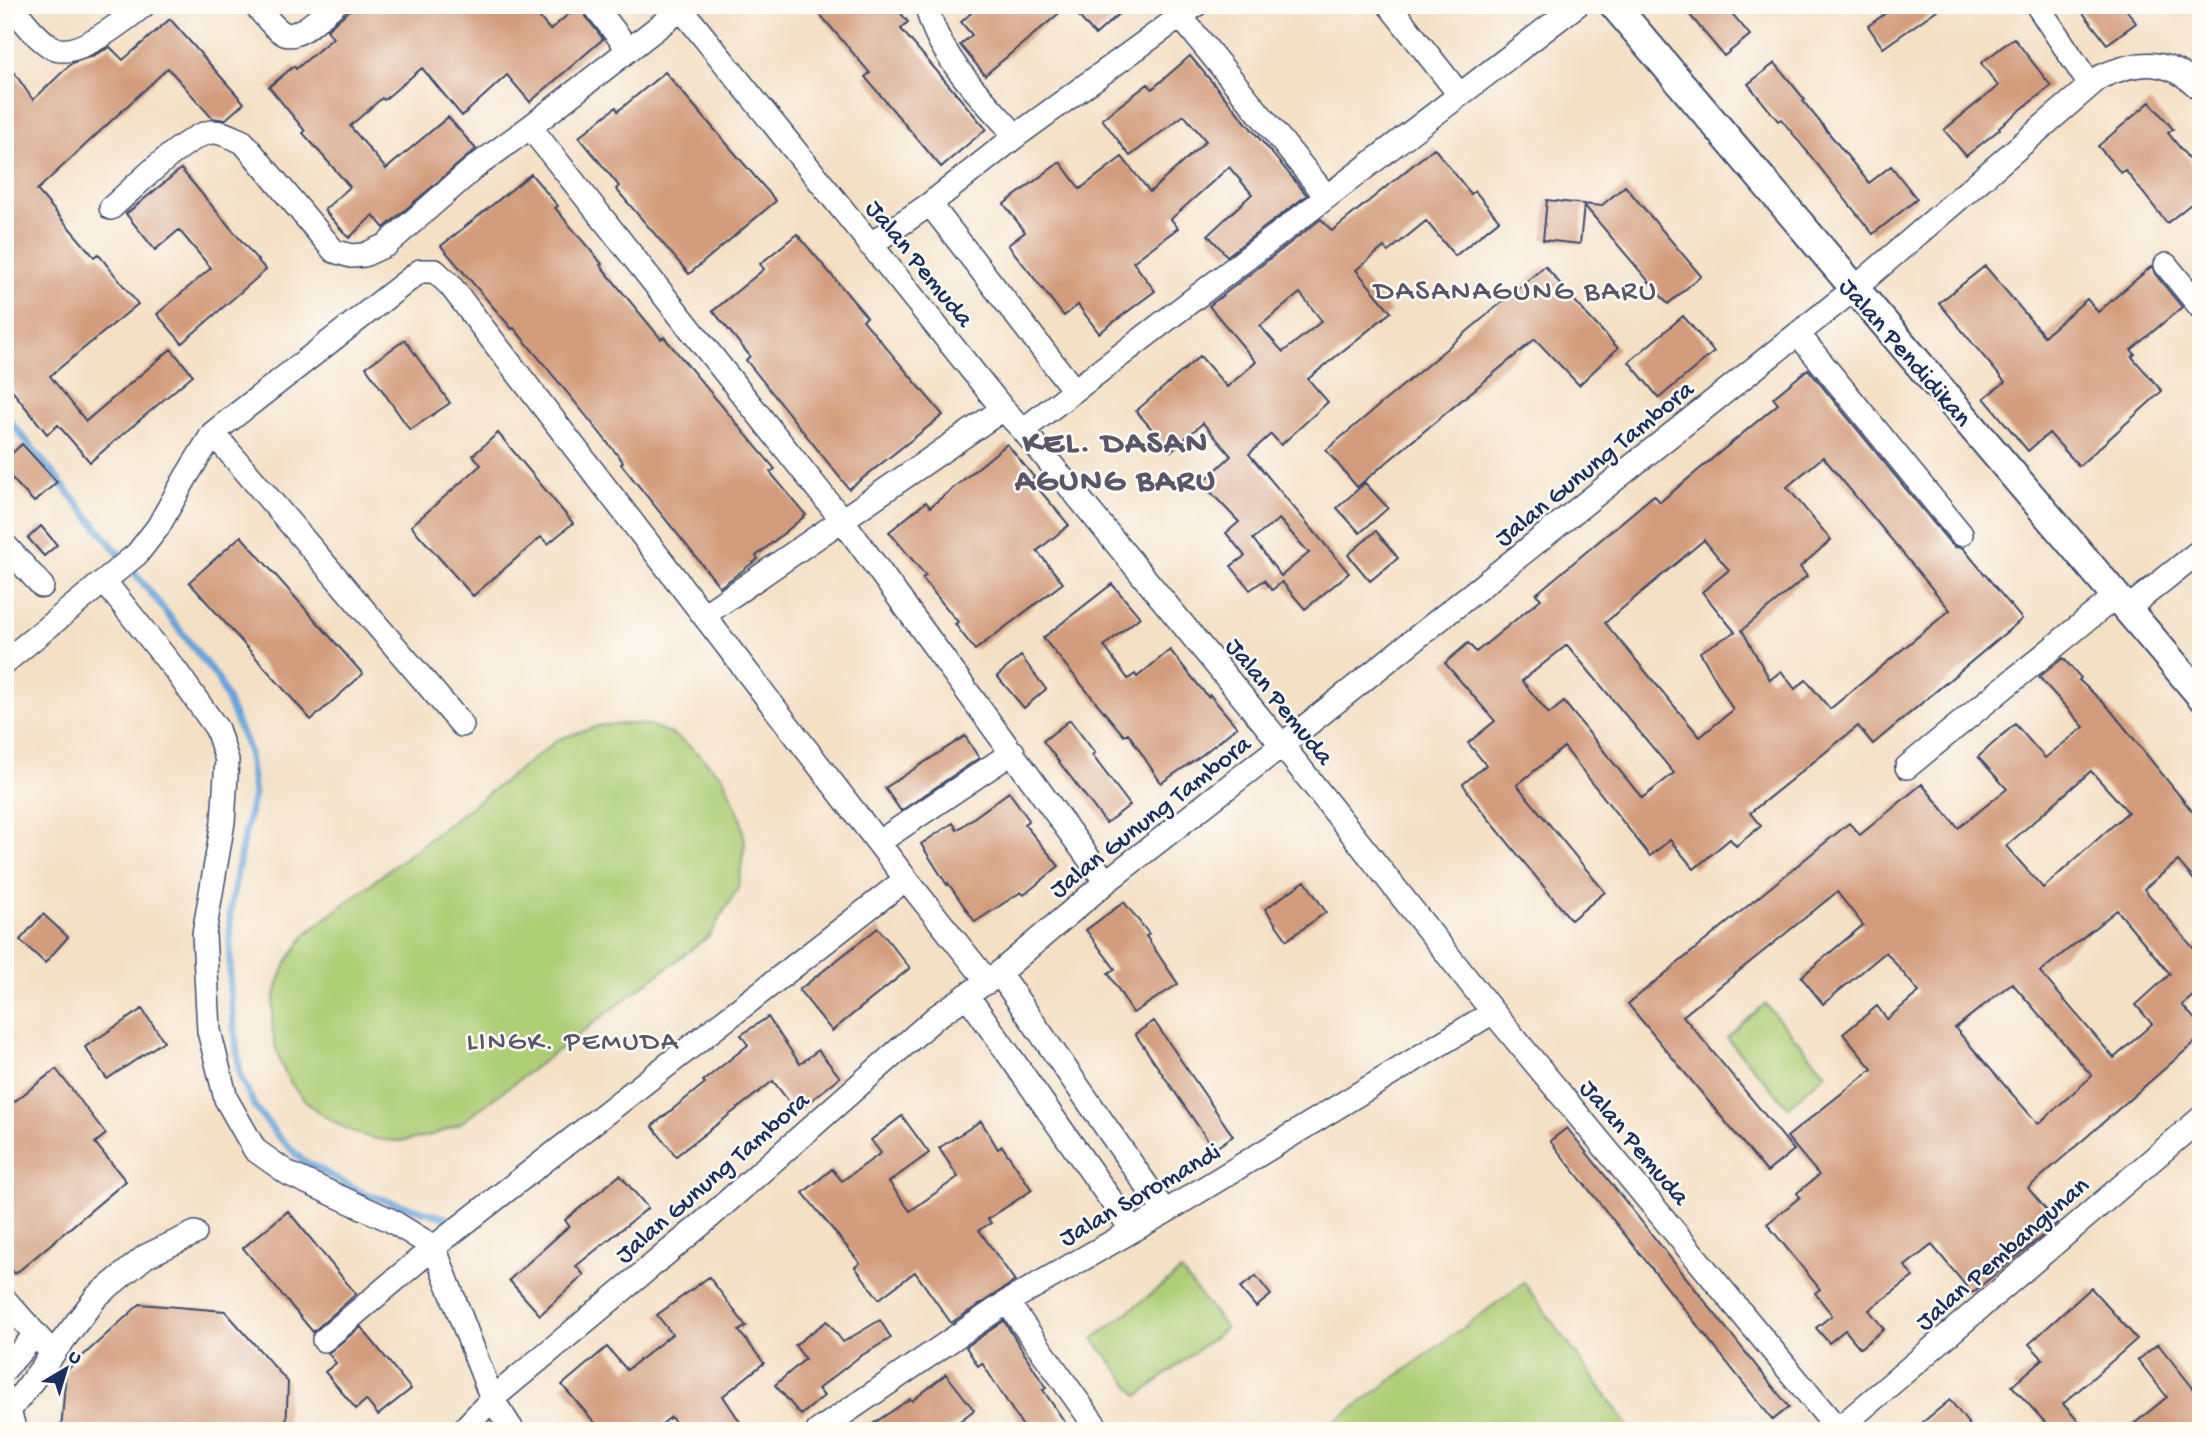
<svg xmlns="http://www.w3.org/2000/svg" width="2206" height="1436" viewBox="0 0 2206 1436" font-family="'Gochi Hand',sans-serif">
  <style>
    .green { fill: #aece76; stroke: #647e6a; stroke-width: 2 }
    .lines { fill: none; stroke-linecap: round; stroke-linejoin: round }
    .stream { stroke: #6ba4da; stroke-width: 7 }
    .building { fill: #d39c7c; fill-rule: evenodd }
    .minor-casing { stroke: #3c4a6d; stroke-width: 26 }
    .major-casing { stroke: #3c4a6d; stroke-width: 32 }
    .minor { stroke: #fff; stroke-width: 23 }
    .major { stroke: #fff; stroke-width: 28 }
    .labels { text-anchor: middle; stroke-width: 5; stroke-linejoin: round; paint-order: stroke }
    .street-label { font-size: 26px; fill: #1b2f5e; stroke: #fdfcf7 }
    .neighbourhood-label { font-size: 28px; letter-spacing: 2px; fill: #5b5568; stroke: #fdfcf7 }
    .quarter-label { font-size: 30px; letter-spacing: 2px; fill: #5b5568; stroke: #fdfcf7 }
    .district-label { font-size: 33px; font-weight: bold; letter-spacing: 2px; fill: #5b5568; stroke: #fdfcf7 }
  </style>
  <rect width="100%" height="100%" fill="#fdfcf7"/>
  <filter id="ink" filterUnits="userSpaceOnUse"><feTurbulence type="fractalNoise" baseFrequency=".0143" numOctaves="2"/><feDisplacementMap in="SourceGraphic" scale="14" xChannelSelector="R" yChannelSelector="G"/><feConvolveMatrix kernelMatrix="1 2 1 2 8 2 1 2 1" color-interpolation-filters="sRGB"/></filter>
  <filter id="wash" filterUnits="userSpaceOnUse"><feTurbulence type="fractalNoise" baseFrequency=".00686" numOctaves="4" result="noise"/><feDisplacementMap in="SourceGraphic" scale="28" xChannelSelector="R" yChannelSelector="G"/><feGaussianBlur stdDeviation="1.57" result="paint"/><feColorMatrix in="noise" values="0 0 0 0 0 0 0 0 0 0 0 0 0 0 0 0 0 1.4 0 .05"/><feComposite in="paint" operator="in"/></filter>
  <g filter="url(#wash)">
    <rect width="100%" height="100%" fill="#f4e0c5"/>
    <!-- green -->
    <path class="green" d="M628,724L649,725L672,734L692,748L723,777L741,818L745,843L738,888L709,936L461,1123C412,1147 376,1148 329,1119C274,1086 258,1021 286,964C292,953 300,943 307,933L559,739L601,725Z
      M1765,1004L1826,1073L1788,1107L1727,1038Z
      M1181,1271L1226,1328L1138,1396L1093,1339Z
      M1524,1283L1632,1431H1322Z"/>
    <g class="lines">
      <!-- stream -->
      <path class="stream" d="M5,415L147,588L218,679L248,748L254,794L242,846L230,911V991L240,1076L255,1107L277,1135L302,1160L365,1194L453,1220L457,1226"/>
    </g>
    <g id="blocks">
      <!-- building -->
      <path class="building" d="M355,5H529L550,30L578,6L603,39L530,102L507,75L462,116L422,68L384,100L382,98L350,126L386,169L448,117L476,149L384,228L373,215L349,238L324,210L350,187L303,133L305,131L269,87L294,66L296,69L333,38L327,30Z
        M812,5H894L908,22L901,29L986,129L941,167L865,77L870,73Z
        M980,5H1069L985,75L960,45L972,35L961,22Z
        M1069,5H1129L1095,35Z
        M1700,5H1725L1750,35L1724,56L1689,14Z
        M1897,5H1944L1883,48L1868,26Z
        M2077,5H2123L2136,23L2107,44Z
        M170,19L244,103L225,120L212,118L168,68L37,190L94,257L98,254L138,304L50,376L86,421L171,349L193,375L90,462L58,425L47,434L5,382V59L33,100L72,63L92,56L110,47L123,60Z
        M2014,38L2051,86L1999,127L2000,129L1966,156L1944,130L1998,86L1981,63Z
        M1190,56L1307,195L1227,256L1208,235L1252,194L1229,167L1171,219L1178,228L1133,262L1155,291L1099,333L1078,305L1064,316L1008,245L1025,232L1004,204L1060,162L1080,189L1122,157L1150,192L1206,141L1184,115L1130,156L1102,119L1148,84L1152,89Z
        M1775,63L1805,100L1803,101L1869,183L1891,166L1917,199L1873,234L1781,119L1778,121L1748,84Z
        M665,72L776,201L689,274L616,189L619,186L579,137L616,107L618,111Z
        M2150,102L2173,129L2168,133L2201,174V196L2167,223L2125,170L2121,173L2098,146Z
        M1434,148L1471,194L1475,191L1499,220L1455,256L1426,221L1388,252L1384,247L1356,270L1391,312L1308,379L1328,402L1281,445L1271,434L1249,454L1349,573L1305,609L1282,582L1272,590L1264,580L1250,590L1231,566L1245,556L1226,533L1239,522L1202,483L1231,456L1203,423L1171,451L1136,411L1200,356L1227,387L1256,362L1209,306L1321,219L1332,231ZM1300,293L1322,321L1283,352L1260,326ZM1279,519L1309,553L1281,576L1253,539Z
        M181,169L266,270L182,343L157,314L211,268L179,230L155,250L126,214Z
        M531,174L558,206L555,208L602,264L600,265L661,339L664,337L775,469L770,472L806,515L756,556L758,559L720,587L621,464L623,462L579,407L514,328L512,329L441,246Z
        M1625,186L1701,276L1668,304L1584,205L1580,244L1543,240L1547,200L1601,206Z
        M797,234L867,317L863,320L943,415L849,489L746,360L750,356L713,311L764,269L760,264Z
        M1545,266L1587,315L1618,348L1579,385L1535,339L1357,487L1326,450Z
        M1985,266L2044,336L2087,299L2098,312L2152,266L2155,274L2182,307L2131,350L2135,354L2132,357L2162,391L2079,466L2049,433L2028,451L1984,398L2005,382L1939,303Z
        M1683,316L1714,352L1659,398L1629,362Z
        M405,340L450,403L410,430L366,367Z
        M1808,369L1950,543L1955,547L1963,548L2022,619L1873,744L1858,726L1750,813L1761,826L1736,846L1730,839L1694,869L1670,840L1650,856L1564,747L1517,785L1605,892L1571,920L1474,801L1463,784L1486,765L1468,743L1495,721L1445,663L1468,643L1476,652L1541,599L1536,594L1654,495L1660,502L1778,404L1773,398ZM1823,457L1950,610L1830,709L1806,680L1795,689L1781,671L1770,680L1742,630L1807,576L1800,567L1831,540L1787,487ZM1704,540L1729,570L1702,592L1735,632L1700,652L1733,710L1700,737L1605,623ZM1567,645L1674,773L1642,798L1564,702L1549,714L1522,681Z
        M498,433L573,523L548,544L541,537L473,596L411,526L481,465L473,455Z
        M22,444L57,482L34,502L5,471V460Z
        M1007,444L1034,477L1031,480L1069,525L1037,551L1063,583L975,650L955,624L958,622L922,578L926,576L889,532L926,502L930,507Z
        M1365,483L1388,508L1360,533L1337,508Z
        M41,526L57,545L44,556L28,538Z
        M1376,531L1398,558L1370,581L1348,555Z
        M241,536L363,674L311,720L189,582Z
        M1112,584L1140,617L1104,646L1128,679L1135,674L1137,677L1170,650L1208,697L1210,695L1237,727L1202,755L1161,783L1128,733L1124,736L1043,638Z
        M1021,656L1046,689L1024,708L997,676Z
        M2063,658L2081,678L2079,680L2108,707L2201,822V888L2178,861L2144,889L2193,948L2201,942V989L2182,1005L2201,1026V1037L2028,1188L2057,1223L2048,1231L1972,1293L1932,1245L1905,1266L1913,1277L1869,1310L1884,1329L1860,1348L1845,1330L1829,1343L1816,1328L1832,1315L1815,1293L1820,1289L1767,1224L1800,1197L1797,1193L1819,1175L1787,1137L1872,1069L1843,1034L1877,1006L1887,1019L1919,992L1886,952L1823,1004L1801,977L1863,925L1837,892L1683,1016L1794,1150L1767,1172L1628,1004L1849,823L1860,835L1922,784L1958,828L2007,789L1978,757L2015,724L2045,758L2084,727L2039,677ZM2091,771L2128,812L2043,888L2006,846ZM2117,910L2170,974L2136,1005L2152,1024L2114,1058L2040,972ZM2012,983L2092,1076L2038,1124L1955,1028Z
        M1070,720L1095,753L1092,755L1130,805L1106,823L1043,741Z
        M965,736L979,758L901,811L885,788Z
        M1009,792L1029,820L1024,824L1059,866L1024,895L1021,892L975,922L948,883L947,885L921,844L953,823L957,830Z
        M1305,881L1326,912L1287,940L1265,909Z
        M1124,902L1149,934L1146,936L1178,984L1133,1013L1108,973L1115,969L1086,930Z
        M43,914L68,937L45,963L20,940Z
        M878,928L910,968L832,1031L799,990Z
        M142,1009L164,1041L107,1079L85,1047Z
        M768,1017L800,1064L818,1050L840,1077L797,1112L773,1081L676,1156L652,1126L705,1083L703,1081L748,1045L741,1035Z
        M1154,1021L1233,1136L1214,1149L1135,1034Z
        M56,1069L106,1134L95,1143L126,1181L15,1274L5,1262V1109Z
        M902,1116L929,1153L889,1182L910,1211L958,1177L939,1148L981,1121L998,1149L1002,1146L1032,1190L988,1219L991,1223L979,1230L1015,1281L951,1323L915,1272L879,1299L855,1267L860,1263L803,1193L832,1169L842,1181L881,1153L871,1140Z
        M1567,1128L1789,1407L1773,1420L1550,1141Z
        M620,1175L648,1208L576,1266L584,1275L540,1315L509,1280L569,1226L565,1220Z
        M288,1211L356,1294L313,1332L243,1248Z
        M1256,1276L1271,1295L1256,1307L1240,1288Z
        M709,1277L746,1326L739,1331L764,1363L723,1396L746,1431H681L671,1417L653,1431H602L562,1385L607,1347L627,1370L672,1334L657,1315Z
        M2091,1288L2137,1339L2063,1404L2087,1431H2053L2012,1386L2043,1359L2029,1344Z
        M140,1304L225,1311L288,1382L286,1431H61L66,1371Z
        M880,1320L891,1338L859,1357L818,1389L824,1396L801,1415L775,1385L805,1359L795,1345L827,1321L843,1342Z
        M1004,1321L1046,1388L1043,1390L1071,1431H1026L982,1363L978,1366L966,1347Z
        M361,1327L411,1389L378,1415L366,1400L356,1409L325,1372L336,1363L328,1353Z
        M2158,1344L2201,1398V1422L2191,1431H2125L2167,1397L2138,1360Z
        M946,1374L974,1410L947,1431H862L910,1399L912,1401Z
        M1950,1400L1974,1431H1912Z"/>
    </g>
  </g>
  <g filter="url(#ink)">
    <use href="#blocks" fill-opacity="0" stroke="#3c4a6d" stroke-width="2"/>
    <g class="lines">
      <!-- minor casing -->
      <g class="minor-casing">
        <path id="minor" d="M11,5C23,20 36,38 53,48C76,60 126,19 144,5
          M255,5C264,14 272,27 283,33C297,42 323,14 334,5
          M594,5L629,50
          M678,5L1003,409L1023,430L1282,745L1493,1012L1839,1431
          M927,5C935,54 985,101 1016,136
          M1389,5L1459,94
          M2037,5L2090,85
          M1181,17L1327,197
          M530,127L843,521L1106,882
          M930,204L1074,390
          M111,208C133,189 184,136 211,132C222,131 233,138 243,142L334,251L351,256L364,255L386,245L474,168L530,127L680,10
          M870,245L930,204L1016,136L1196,5
          M2166,265L2201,308
          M1798,334L1961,534
          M1023,430L1577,5
          M213,433L462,725
          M5,545L42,586
          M104,581L176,671L217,729L227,760L223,822L204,934L209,1031L226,1099L255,1150L289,1174L390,1220L434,1247L492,1399L513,1431
          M2127,609L2201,550
          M704,615L1003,409
          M5,662L137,554L158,527L186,477L213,433L420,271H435L450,285L906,879L988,982
          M1907,767L2116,596
          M879,842L1013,752
          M999,973L1165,1212
          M967,995L1132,1230
          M5,1300L53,1354
          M1007,1302L1099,1431
          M324,1340L434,1247L906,879
          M5,1369L36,1334
          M15,1431L9,1411L97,1296L146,1256L195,1233
          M462,1431L492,1399L704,1222L936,1017L999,973L1106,882L1282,745L1854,289L2100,77C2139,60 2169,57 2201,90
          M818,1431L1007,1302L1165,1212L1493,1012
          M1836,1431L2201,1118"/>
      </g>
      <!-- major casing -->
      <g class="major-casing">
        <path id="major" d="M1614,5L2201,696"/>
      </g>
      <!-- minor -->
      <use href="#minor" class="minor"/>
      <!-- major -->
      <use href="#major" class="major"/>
    </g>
  </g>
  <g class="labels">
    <!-- street labels -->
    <g class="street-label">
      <text transform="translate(921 262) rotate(51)" y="9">Jalan Pemuda</text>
      <text transform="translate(1907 351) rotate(49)" y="9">Jalan Pendidikan</text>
      <text transform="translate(1593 462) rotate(-39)" y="9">Jalan Gunung Tambora</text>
      <text transform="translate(1281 700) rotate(51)" y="9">Jalan Pemuda</text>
      <text transform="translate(1149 815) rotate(-38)" y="9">Jalan Gunung Tambora</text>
      <text transform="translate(1636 1141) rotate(50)" y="9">Jalan Pemuda</text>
      <text transform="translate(711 1176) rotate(-41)" y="9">Jalan Gunung Tambora</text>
      <text transform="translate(1139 1193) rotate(-30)" y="9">Jalan Soromandi</text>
      <text transform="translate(2001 1252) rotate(-41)" y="9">Jalan Pembangunan</text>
    </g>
    <!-- neighbourhood labels -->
    <g class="neighbourhood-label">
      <text x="573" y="1049">LINGK. PEMUDA</text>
    </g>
    <!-- quarter labels -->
    <g class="quarter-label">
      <text x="1516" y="299">DASANAGUNG BARU</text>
    </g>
    <!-- district labels -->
    <g class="district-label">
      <text x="1116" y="451">KEL. DASAN<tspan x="1116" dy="38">AGUNG BARU</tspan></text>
    </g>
  </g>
  <!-- margin -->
  <rect width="2206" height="1436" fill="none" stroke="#fdfcf7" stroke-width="28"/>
  <!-- north arrow -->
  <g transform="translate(66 1369) rotate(38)" stroke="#fdfcf7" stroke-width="5" paint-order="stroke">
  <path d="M0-5L12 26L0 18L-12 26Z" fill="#1b2f5e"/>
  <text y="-10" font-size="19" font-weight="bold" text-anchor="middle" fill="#1b2f5e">U</text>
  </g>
</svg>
